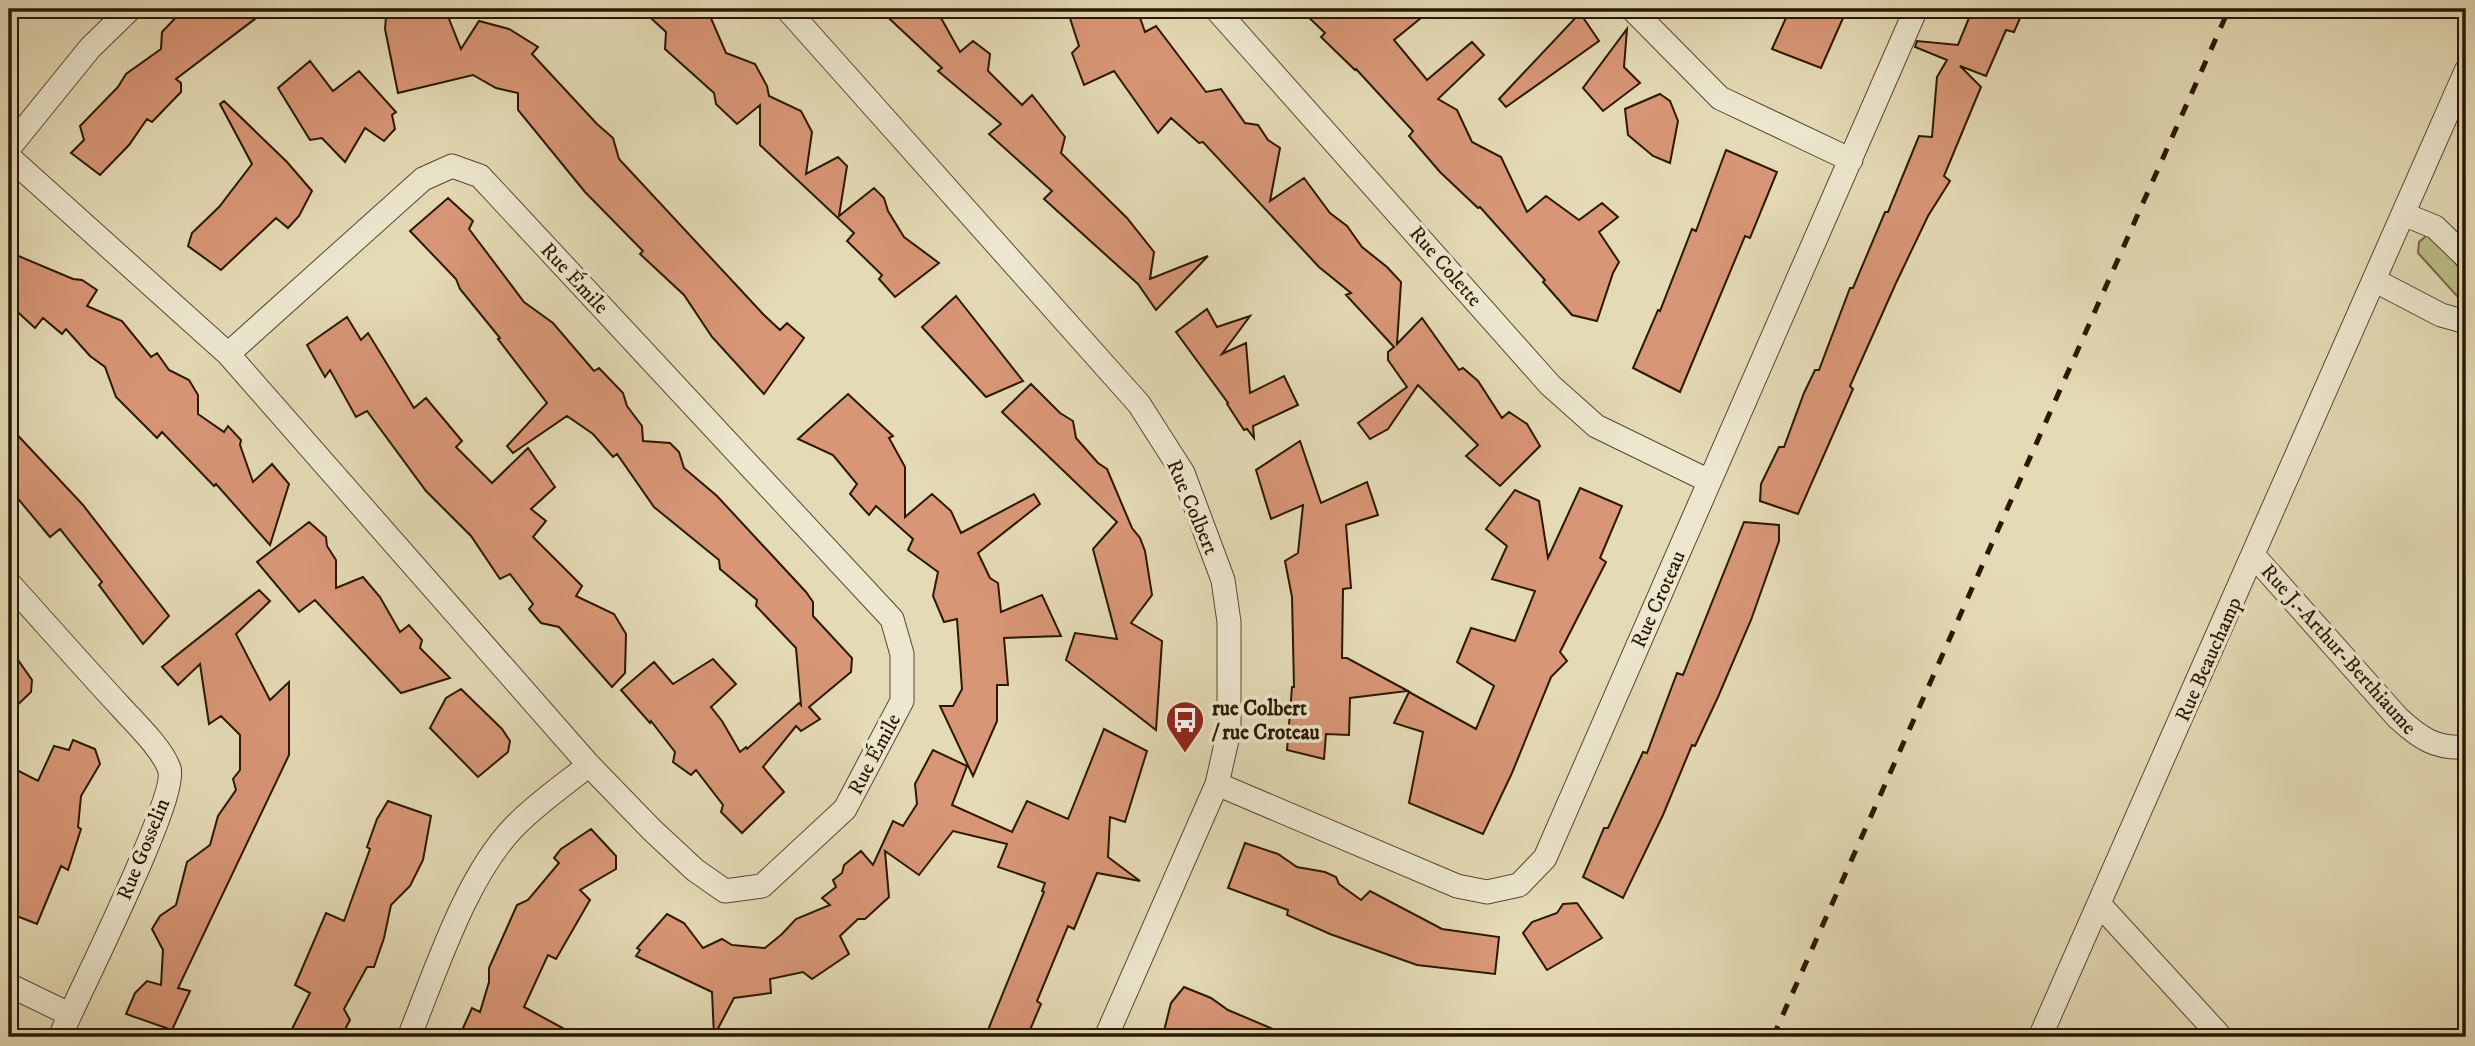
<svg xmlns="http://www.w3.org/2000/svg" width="2475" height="1046" viewBox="0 0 2475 1046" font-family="'IM FELL DW Pica',serif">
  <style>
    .green { fill: #bcbd88; stroke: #736a44; stroke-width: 2 }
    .building { fill: #d89676; stroke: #2a1801; stroke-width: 2 }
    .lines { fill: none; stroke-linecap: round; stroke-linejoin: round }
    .street-casing { stroke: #58482e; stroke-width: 25 }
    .street { stroke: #ede7cf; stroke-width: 23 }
    .rail { stroke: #2a1801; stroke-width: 5; stroke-dasharray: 12 12; stroke-linecap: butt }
    .labels { text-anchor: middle; stroke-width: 7; stroke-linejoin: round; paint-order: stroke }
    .street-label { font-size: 21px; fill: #2a1801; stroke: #ede7cf }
    .poi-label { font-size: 21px; font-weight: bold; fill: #2a1801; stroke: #ede7cf; text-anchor: start }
  </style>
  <rect width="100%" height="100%" fill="#e4dab5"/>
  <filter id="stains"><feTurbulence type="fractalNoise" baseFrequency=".00286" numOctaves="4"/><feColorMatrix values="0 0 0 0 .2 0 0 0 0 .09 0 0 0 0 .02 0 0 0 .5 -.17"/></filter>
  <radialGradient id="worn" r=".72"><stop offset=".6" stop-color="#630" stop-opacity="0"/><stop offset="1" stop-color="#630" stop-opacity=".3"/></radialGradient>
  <!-- green -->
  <path class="green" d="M2427,235L2437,238L2466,277V306L2418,253L2419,242Z"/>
  <!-- building -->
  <path class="building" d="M184,9H268L176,79L181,83V92L152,122L147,119L129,145L100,175L71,153L84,140L80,126L118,87L126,74L161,49L162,32Z
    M436,9H445L461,49L479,21L509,29L538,47L532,54L597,124L613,138L619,159L764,315L780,330L787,323L804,338L764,394L712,337L684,295L640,254L643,251L585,192L518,110V93L496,88L473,75L398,93L385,29L386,17H406Z
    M641,9H707L726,53L755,64L767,86L769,96L801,111L812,132L806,174L838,157L847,166L839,216L874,188L884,198L888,211L904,237L939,263L895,297L879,279L882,275L847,241L854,233L760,145V105L737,124L716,104L714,93L665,49L666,32Z
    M879,9H936L960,52L973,41L990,54L988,71L1022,105L1032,95L1065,137L1061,153L1127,218L1154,252L1150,279L1208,256L1156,310L1138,284L1044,199L1052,191L989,134L1001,124L938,71L942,68Z
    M1067,9H1137L1145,32L1156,26L1206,92L1221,89L1245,123L1258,125L1268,140L1280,148L1270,201L1304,178L1330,213L1347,226L1362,247L1387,267L1401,282L1397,344L1422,318L1459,370L1463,368L1478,381L1502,418L1509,412L1527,424L1540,446L1500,486L1466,456L1478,445L1418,385L1388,429L1370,439L1358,423L1407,387L1388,360V352L1394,347L1346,295L1351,293L1319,267L1203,142L1199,143L1171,118L1158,133L1114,71L1084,85L1072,53L1079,46Z
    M1300,9H1432L1394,40L1427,80L1472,42L1484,55L1438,99L1457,110L1472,142L1501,157L1527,212L1546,196L1579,220L1602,203L1618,217L1599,232L1619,262L1613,273L1597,321L1572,315L1543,282L1545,280L1480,207L1478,208L1440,172L1409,136L1413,131L1356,69L1355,70L1321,37L1325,33Z
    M1790,9H1847L1821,68L1772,49Z
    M1956,9H2024L2014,32L2006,30L1986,76L1960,66L1981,87L1944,176L1950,181L1928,216L1896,283L1850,386L1853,389L1798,514L1760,501L1761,484L1779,447H1784L1804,393L1815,370H1819L1850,288H1853L1885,212H1888L1919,136L1932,137L1937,77L1947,60L1915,47L1917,41L1958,45L1969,18L1955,14Z
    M1580,13L1599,41L1506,107L1499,99Z
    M1627,29L1624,67L1640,83L1603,111L1583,88Z
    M310,61L333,91L359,71L396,112L392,115L395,129L384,141L365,128L345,162L322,138L310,140L278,88Z
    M1660,94L1670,101L1678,121L1670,163L1653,156L1628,135L1625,109Z
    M224,101L287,162L312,191L299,216L288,228L276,218L221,270L188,246L192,233L219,207L252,164L220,104Z
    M1726,150L1777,172L1750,238L1745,236L1680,392L1633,368L1658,310L1660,311L1692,229L1696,231Z
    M448,198L473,221L469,229L524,302L553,323L594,371L599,368L623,393L627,406L642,426L643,441L670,443L679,452L684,468L717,496L806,592L813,602V616L852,658L851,672L809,707L820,719L801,731L796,726L763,767L784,792L742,833L721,812L723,805L696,770L691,775L673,762L675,752L651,721L650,723L621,690L654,662L673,684L713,659L736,684L711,707L722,721L740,752L746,747L747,749L799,703L801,705L796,648L756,606L757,600L720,569L719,560L654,507L617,454L613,457L593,434L567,416L513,453L507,446L547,403L498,339L500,338L460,289L456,279L410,231Z
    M9,252L73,279L82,280L97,290L87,306L122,321L151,357L157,353L169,370L189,380L198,395V414L224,432L228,426L241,440L240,445L253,482L272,464L289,484L270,545L216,484L214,486L162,432L157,438L116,397L105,367L90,356L66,329L62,334L43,318L35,328L9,304Z
    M956,296L1023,381L986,397L922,327Z
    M1207,309L1217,327L1250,316L1222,354L1246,343L1250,393L1284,376L1298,405L1253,426L1254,438L1247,429L1244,430L1227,404L1228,403L1176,332Z
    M347,317L361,340L368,333L414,408L426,398L462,441L456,447L492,483L528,448L555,487L531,509L546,521L533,537L582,586L576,596L614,614L626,634L625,673L612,687L559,627L541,623L529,609L533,604L510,574L500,579L471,536L426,491L367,411L356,417L330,370L325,377L307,345Z
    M1031,384L1060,413L1073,421L1076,438L1098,463L1107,469L1132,528L1140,538L1145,551L1152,595L1131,623L1162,641L1156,730L1066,660L1075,633L1117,639L1093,549L1117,522L1002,412Z
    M848,394L893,436L889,438L905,467V517L932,494L951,511L961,533L1034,494L1040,504L978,553L990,578L998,583L1001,612L1042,595L1061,636L1004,638L1008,685H997V721L973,776L940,706H953L962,689L957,619L944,622L933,596L938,572L908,550L913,539L876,506L869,515L850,494L857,484L833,455L798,439Z
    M9,426L83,505L169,616L143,644L99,585L102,582L60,529L50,537L9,488Z
    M1300,441L1321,503L1367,482L1378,515L1346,525L1351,588L1343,589L1342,658H1347L1408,691L1350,698L1349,735L1326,734L1324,759L1287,750L1292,687H1294L1292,597L1285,561L1298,553L1303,505L1271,519L1256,470Z
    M1580,488L1622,506L1600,558L1606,562L1560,652L1567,661L1551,677L1512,773L1483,834L1409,803L1423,732L1394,723L1409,692L1476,729L1494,686L1457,662L1471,628L1515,641L1535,591L1492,579L1507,546L1486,529L1515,490L1539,501L1548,558Z
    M309,522L326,537L327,546L336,560V588L363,577L380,597L400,632L409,625L422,640L420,648L450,678L401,693L315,600L299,612L257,562Z
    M1744,522L1779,525V541L1751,620L1718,697L1695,746L1692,745L1663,815L1623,898L1583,877L1604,828H1608L1643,752L1647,753L1677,673L1683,675Z
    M259,590L270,601L236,634L270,700L289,682V755L178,988L190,991L172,1030L126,1014L135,993L147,981L161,985L163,950L152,929L160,916L176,905L187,862L210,845L218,816L236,790L233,779L240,770V735L221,716L209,724L200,664L178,685L162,667Z
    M9,647L32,680L31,692L9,713Z
    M461,689L502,729L510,741L508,752L478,777L430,728L446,698Z
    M1104,729L1147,751L1125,822L1110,817L1108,857L1140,881L1097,873L1074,929L1068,926L1037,1001L1041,1004L1027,1037H1007L988,1030L1044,892L1042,891L1045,883L998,867L1007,844L953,831L919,875L885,851L889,897L865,919H858L840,936L849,954L812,979L803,972L770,979L771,993L734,998L714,1036L712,992L636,956L640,950L637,948L667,914L684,923L703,948L722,939L732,945L765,948L782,934L796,919L830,905L822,898L836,887L833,880L842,873L844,865L861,851L873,865L893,821L903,826L917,804L915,784L933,750L967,766L952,805L1012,832L1027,801L1068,819Z
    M73,740L95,749L100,764L81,796L78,827L81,829L68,870L61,866L37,924L9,913V766L38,781L54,746L69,750Z
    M388,801L431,816L423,860L410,886L391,905L384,938L374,967H367L344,1009L350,1020L341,1037H311L292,1029L310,993L295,985L326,913L344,921L370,849L367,847L377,819Z
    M591,829L616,856V869L580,890L590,900L556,959L548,955L524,1007L579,1037H459L472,1008L480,1012L489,982V968L517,905L528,900L559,863L554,858L561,849Z
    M1245,843L1278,854L1297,867L1325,872L1336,877L1339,884L1361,900L1370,891L1442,929L1499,937L1495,974L1417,965L1330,934L1287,915L1288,910L1228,888Z
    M1577,903L1602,938L1547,970L1523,933L1532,922L1557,913L1563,904Z
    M1184,987L1211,998L1228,1010L1292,1037H1179L1164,1031L1171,1003Z"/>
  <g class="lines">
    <!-- street casing -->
    <g class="street-casing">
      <path id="street" d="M787,9L1139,404L1183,473L1223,580L1229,622V731L1217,784L1106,1037
        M1216,9L1550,385L1596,426L1709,481
        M1632,9L1720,98L1851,160
        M9,148L90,48L130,9
        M9,157L228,354L589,765L652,830L695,870L725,891L762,886L845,809L902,701V654L892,619L480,176L452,166L423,179L228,354
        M2403,214L2435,227L2466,257
        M2374,280L2441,315L2466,322
        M2254,556L2398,718C2420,738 2435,749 2466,747
        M9,583C46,624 82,665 119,705C134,722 161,747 169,768C180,795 76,998 60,1037
        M1217,784L1457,886L1487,892L1519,885L1545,858L1916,9
        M2099,904L2221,1037
        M9,985L69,1014
        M409,1037C436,971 465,878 514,827C536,804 564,785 589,765
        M2040,1037L2466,71"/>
    </g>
    <!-- street -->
    <use href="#street" class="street"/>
    <!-- rail -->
    <path class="rail" d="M1773,1037L2229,9"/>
  </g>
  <!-- icons -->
  <defs>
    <g id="bus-pin" transform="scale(2.0125)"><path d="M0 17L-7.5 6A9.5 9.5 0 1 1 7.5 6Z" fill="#8f2418" stroke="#ede7cf"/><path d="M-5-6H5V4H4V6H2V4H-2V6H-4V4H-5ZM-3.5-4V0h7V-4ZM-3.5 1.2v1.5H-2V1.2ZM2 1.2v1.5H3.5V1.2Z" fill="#fff"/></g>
  </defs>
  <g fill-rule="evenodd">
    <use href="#bus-pin" x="1185" y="720"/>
  </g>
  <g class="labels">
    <!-- street labels -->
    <g class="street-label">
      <text transform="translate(1446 266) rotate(49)" y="7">Rue Colette</text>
      <text transform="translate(575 278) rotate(47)" y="7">Rue Émile</text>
      <text transform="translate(1193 507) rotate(67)" y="7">Rue Colbert</text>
      <text transform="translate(1658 599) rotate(-66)" y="7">Rue Croteau</text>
      <text transform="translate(2339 649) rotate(48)" y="7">Rue J.-Arthur-Berthiaume</text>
      <text transform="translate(2208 659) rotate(-66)" y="7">Rue Beauchamp</text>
      <text transform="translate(874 754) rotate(-62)" y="7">Rue Émile</text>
      <text transform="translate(143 849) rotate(-68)" y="7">Rue Gosselin</text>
    </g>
    <!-- poi labels -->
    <g class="poi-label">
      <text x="1212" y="715">rue Colbert<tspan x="1212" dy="24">/ rue Croteau</tspan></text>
    </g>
  </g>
  <!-- margin -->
  <rect width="2475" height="1046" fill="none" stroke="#e4dab5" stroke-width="35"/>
  <rect x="10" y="10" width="2454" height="1025" fill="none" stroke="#2a1801" stroke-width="3.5"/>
  <rect x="18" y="18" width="2440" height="1011" fill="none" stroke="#2a1801" stroke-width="2"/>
  <rect width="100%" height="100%" filter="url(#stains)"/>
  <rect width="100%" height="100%" fill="url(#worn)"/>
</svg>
